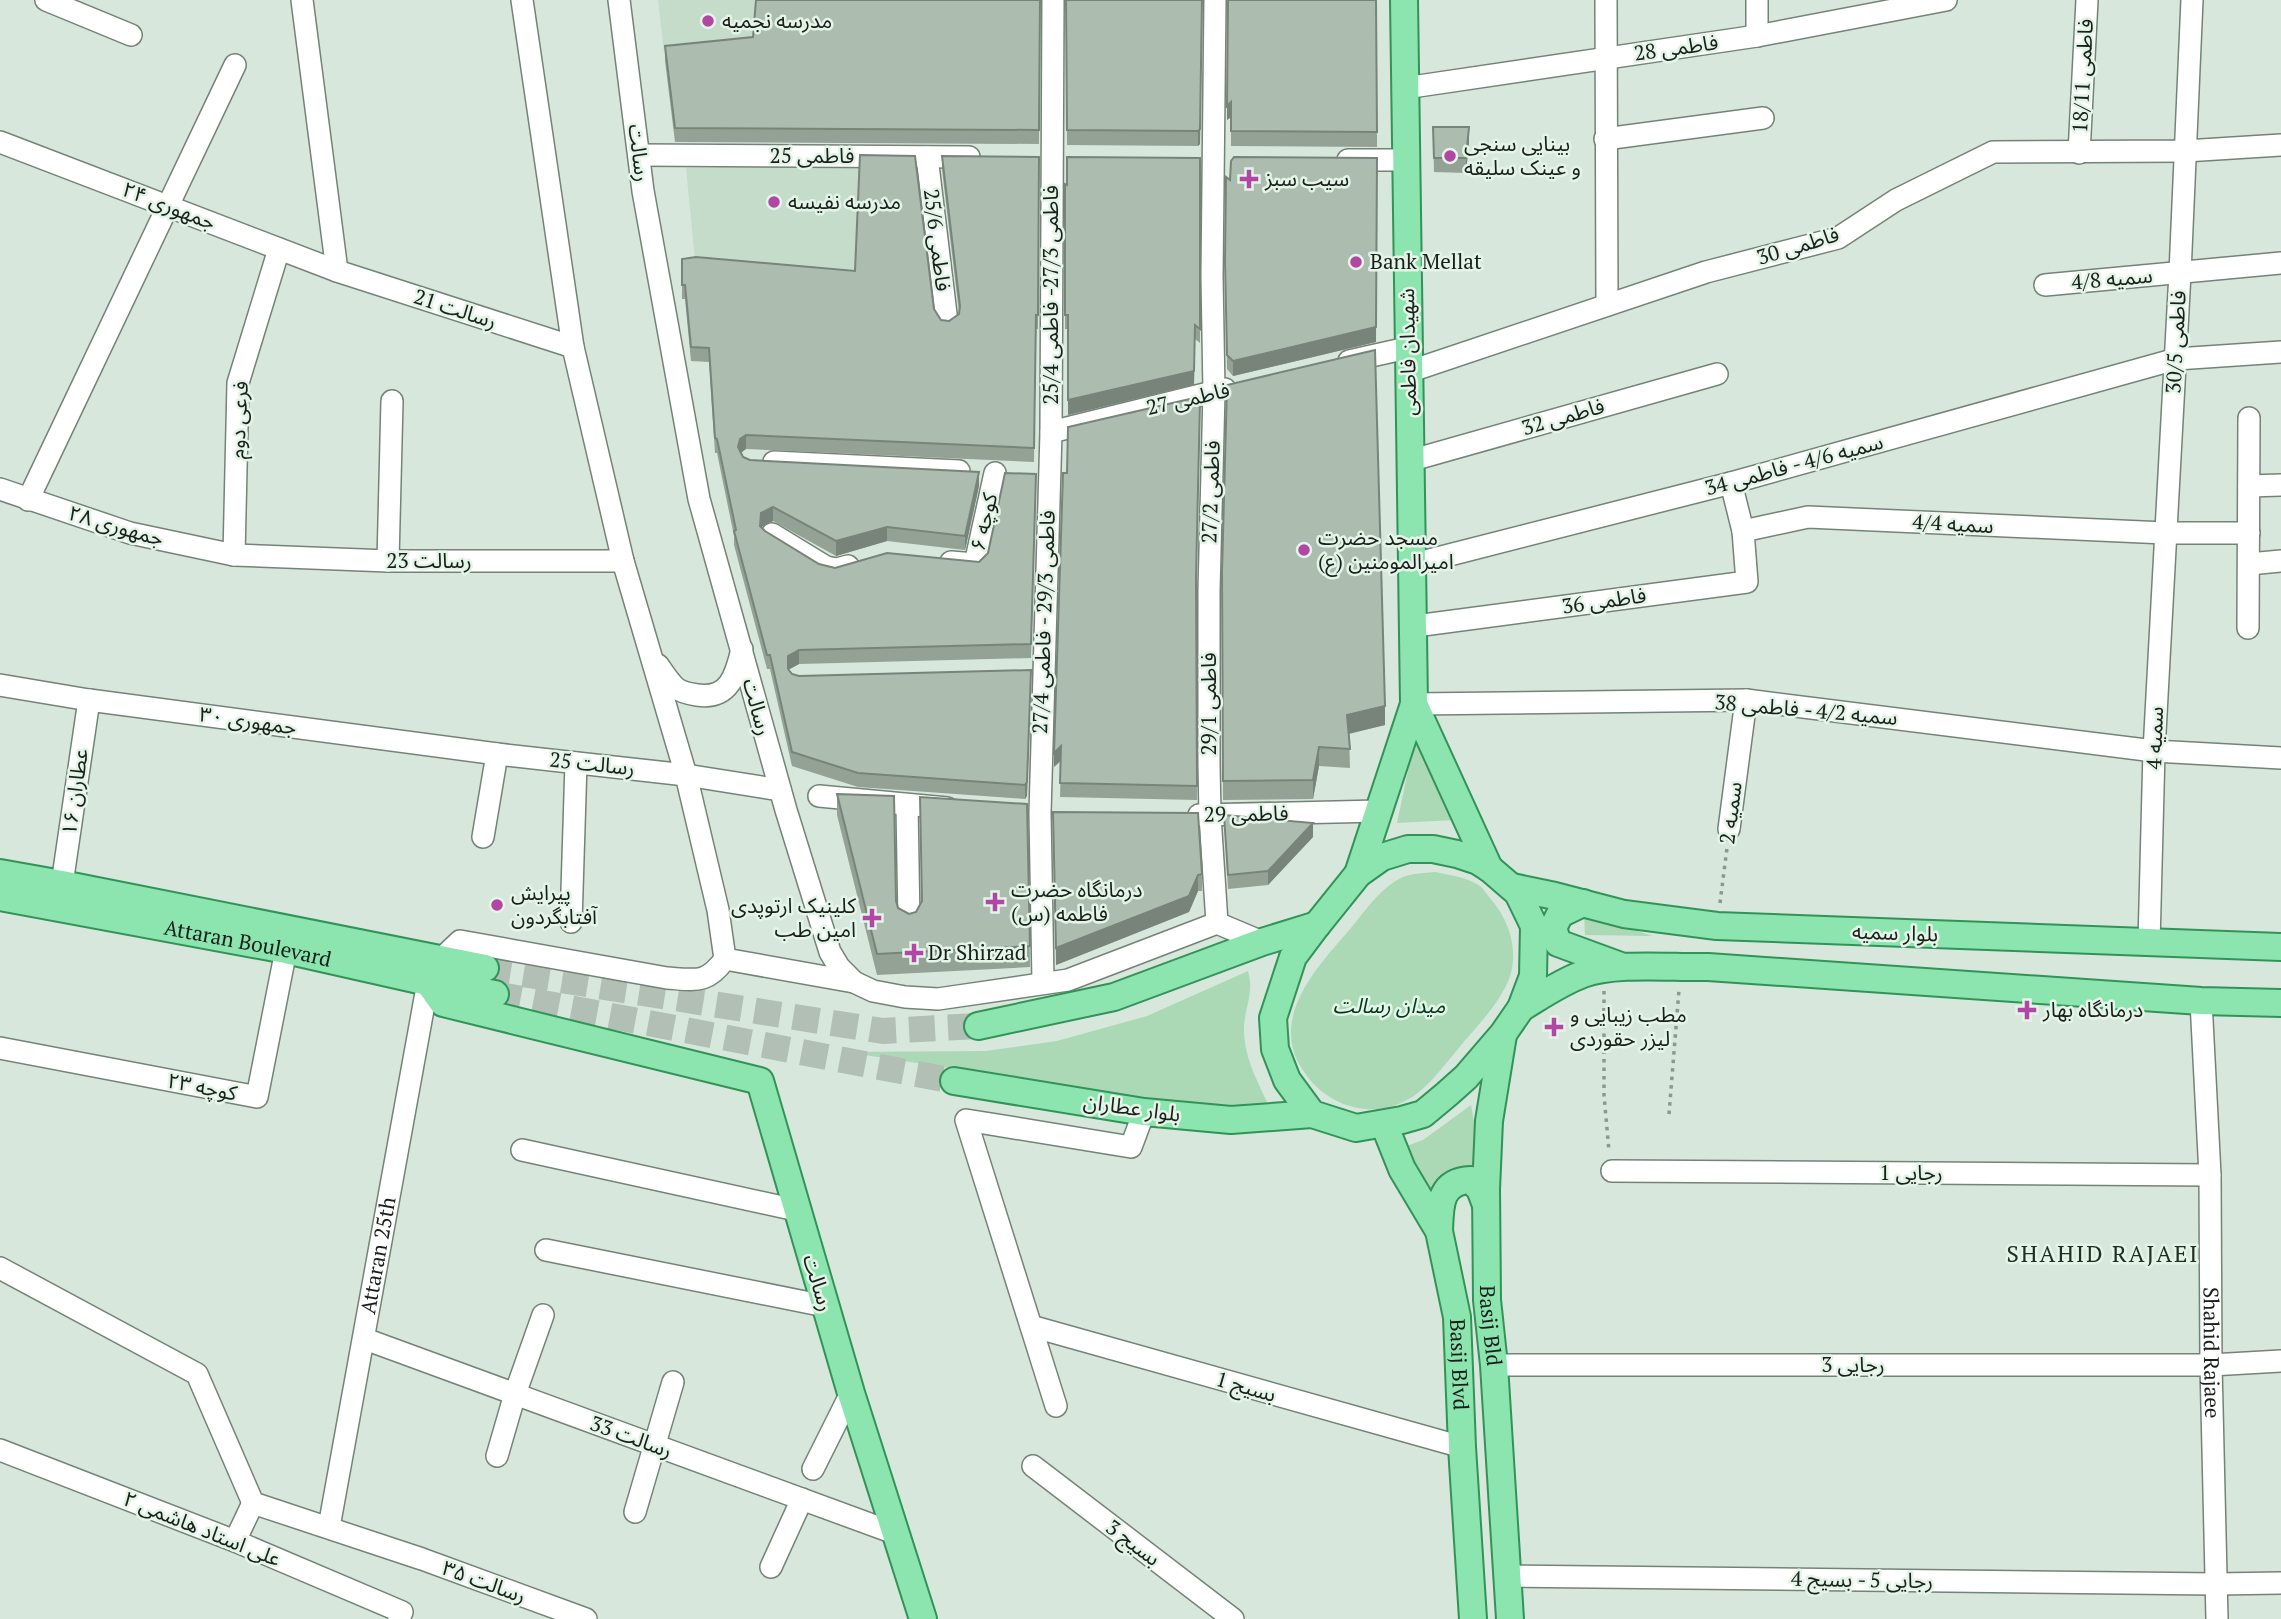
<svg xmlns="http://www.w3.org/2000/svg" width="2281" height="1619" viewBox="0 0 2281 1619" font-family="'PT Serif','Noto Sans Arabic',serif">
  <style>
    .built { fill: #c6dccb }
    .green { fill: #abd9b6 }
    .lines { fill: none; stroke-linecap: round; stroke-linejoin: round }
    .major-tunnel { stroke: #b1bfb5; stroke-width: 26; stroke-dasharray: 26 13; stroke-linecap: butt }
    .minor-casing { stroke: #748377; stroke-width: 24 }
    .major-casing { stroke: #329358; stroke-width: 30 }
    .path { stroke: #8c988f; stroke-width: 3.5; stroke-dasharray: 3.5 5; stroke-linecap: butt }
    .minor { stroke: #fff; stroke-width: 21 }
    .major { stroke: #8ce4af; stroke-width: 26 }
    .wall { fill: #94a296 }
    .shaded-wall { fill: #78847a }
    .building { fill: #acbcaf; stroke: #78847a; stroke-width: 2 }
    .poi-dot { fill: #b246a5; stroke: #e4f5e8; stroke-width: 2.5 }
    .labels { text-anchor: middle; stroke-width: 5; stroke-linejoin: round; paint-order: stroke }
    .poi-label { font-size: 21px; fill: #191f1b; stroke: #e4f5e8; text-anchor: start }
    .street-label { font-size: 21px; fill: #191f1b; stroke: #e4f5e8 }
    .park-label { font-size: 21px; font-style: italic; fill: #003a19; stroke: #e4f5e8 }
    .neighbourhood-label { font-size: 23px; letter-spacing: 2px; fill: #212e24; stroke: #e4f5e8 }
  </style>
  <rect width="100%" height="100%" fill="#d7e7db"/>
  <!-- built -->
  <path class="built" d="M658,0H757L753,52L665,61Z
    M860,166L855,285L696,271L686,168Z"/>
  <!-- green -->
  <path class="green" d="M1416,733L1455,820L1397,823Z
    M1435,872C1449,875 1467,877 1480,886C1484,889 1487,895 1490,898C1511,922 1521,956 1506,986C1494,1010 1474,1029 1458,1049C1440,1070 1423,1096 1396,1105C1377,1112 1356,1110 1339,1102C1320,1093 1308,1080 1298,1062C1273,1012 1320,964 1351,928C1366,910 1381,887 1403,877C1413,873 1425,873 1435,872Z
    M1584,914L1653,936L1585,935Z
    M1248,971C1254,991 1246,1005 1244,1025C1243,1055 1256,1078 1268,1104L1258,1110L1235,1112L845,1052L986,1051L1057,1041L1147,1016Z
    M1471,1105L1477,1138L1476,1171C1447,1169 1449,1170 1432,1194L1401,1148L1423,1140Z"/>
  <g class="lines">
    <!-- major-tunnel -->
    <path class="major-tunnel" d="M485,968L883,1031L978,1026
      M495,994L954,1081"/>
    <!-- minor casing -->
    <g class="minor-casing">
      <g id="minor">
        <path d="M46,0L131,35"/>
        <path d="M302,0L337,271"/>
        <path d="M619,0L643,191L699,499L786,810L830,952L839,967L854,982L873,991L905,997L938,999L1068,980L1217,923L1262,942"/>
        <path d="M1215,0L1212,276L1214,392L1209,591V764L1210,816L1217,923"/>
        <path d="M1606,0L1607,305"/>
        <path d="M1757,36V0"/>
        <path d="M1405,88L1757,36L1946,0"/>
        <path d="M1605,139L1763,118"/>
        <path d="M0,142L337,271L573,347"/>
        <path d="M2079,153L2087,0"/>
        <path d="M639,155L969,157"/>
        <path d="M927,157L947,322"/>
        <path d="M1348,160H1406"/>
        <path d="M2045,285L2281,263"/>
        <path d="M1349,361L1407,348"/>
        <path d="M1408,372L1706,272L1838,238L1896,200L1993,152L2185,151L2281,145"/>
        <path d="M1051,432L1225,389"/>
        <path d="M1409,461L1717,374"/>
        <path d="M774,462L959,471"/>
        <path d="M2249,486L2281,485"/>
        <path d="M0,489L130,533L234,555L388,561H623"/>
        <path d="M28,500L235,65"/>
        <path d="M1743,531L1808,517L2165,533H2249"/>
        <path d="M772,534L826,567L837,569L848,566"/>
        <path d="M234,555L238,383L279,249"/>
        <path d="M388,561L392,401"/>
        <path d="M951,562L975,564L995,473"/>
        <path d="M1410,563H1418L1731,483L2176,359L2281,352"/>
        <path d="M2249,564L2281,561"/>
        <path d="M1411,624L1423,625L1747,582L1743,531L1731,483"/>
        <path d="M2248,628L2249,418"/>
        <path d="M658,665C663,672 669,682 676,688C681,692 690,694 697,695C729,700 736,675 742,649"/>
        <path d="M0,685L89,700L497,754L686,775L780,790"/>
        <path d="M1414,704L1746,700L2154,751L2281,758"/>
        <path d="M819,796L947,808"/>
        <path d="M907,806L909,922"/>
        <path d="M1199,815L1379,811"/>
        <path d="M1729,829L1746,700"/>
        <path d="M483,837L497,754"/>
        <path d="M62,884L89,700"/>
        <path d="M571,922L576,763"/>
        <path d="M2149,943L2154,751L2180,273L2192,0"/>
        <path d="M725,959L854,982"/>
        <path d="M440,960L460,941L667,978C696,980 707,984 725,959L718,910L686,775L623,561L573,347L522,0"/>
        <path d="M1043,982L1040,813L1051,432L1053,0"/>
        <path id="s1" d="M2201,1001L2210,1175L2211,1365L2217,1619"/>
        <path d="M0,1048L257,1097L286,950"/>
        <path d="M522,1150L796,1210"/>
        <path d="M1612,1171L2210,1175"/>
        <path d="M546,1250L825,1306"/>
        <path d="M0,1268L197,1374L253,1503L422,1559L586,1619"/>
        <path d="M1031,1326L1462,1447"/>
        <path d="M365,1339L897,1534"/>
        <path d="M1494,1365H2211L2281,1361"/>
        <path d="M1056,1406L966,1120L1131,1147L1144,1112"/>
        <path d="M0,1450L235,1541L402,1612L399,1619"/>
        <path d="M497,1456L515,1394L543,1315"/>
        <path d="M1033,1466L1233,1619"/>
        <path d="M813,1469L851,1393"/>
        <path d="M635,1512L673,1382"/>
        <path id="s2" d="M329,1527L428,982"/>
        <path d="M235,1541L253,1503"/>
        <path d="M771,1567L802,1499"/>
        <path d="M1508,1576L2216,1584L2281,1583"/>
      </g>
    </g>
    <!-- major casing -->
    <g class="major-casing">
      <g id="major">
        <path d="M1414,704L1489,868"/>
        <path d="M1408,849H1433L1457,854L1478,861L1489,868L1518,893L1534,926L1533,976L1521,1008L1503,1034L1466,1077L1447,1094L1423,1114L1402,1120L1356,1128L1312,1114L1287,1080L1275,1049L1273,1018L1293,957L1317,925L1358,874L1382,857Z"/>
        <path d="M0,873L62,884L485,968"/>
        <path d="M1358,874L1414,704L1404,0"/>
        <path d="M1512,887L1555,896L1624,914L1717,926L2281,947"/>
        <path id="s3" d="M0,897L286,950L428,982L495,994"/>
        <path d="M1583,903L1560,914L1553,928L1558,943L1618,965"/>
        <path d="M428,982L443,1003L760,1081L851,1393L923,1619"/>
        <path d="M1521,1008C1541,996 1561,982 1583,974C1616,962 1672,968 1708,967L2201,1001L2281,1003"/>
        <path d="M978,1026L1114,997L1262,942L1317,925"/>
        <path id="s4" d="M1503,1035L1489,1121L1486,1189L1487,1300L1494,1365L1510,1619"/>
        <path d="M954,1081L1144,1112L1231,1120L1312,1114"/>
        <path id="s5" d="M1384,1124L1402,1169L1439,1231L1457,1317L1462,1447L1473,1619"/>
        <path d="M1439,1231C1440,1206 1439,1181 1471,1180L1480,1189L1486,1205"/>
      </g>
    </g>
    <!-- path -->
    <path class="path" d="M1720,903L1727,848
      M1604,991V1095L1609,1151
      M1669,1114L1679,990"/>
    <!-- minor -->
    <use href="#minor" class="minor"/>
    <!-- major -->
    <use href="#major" class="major"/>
  </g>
  <!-- wall -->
  <path class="wall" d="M1040,0L1039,144L675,142L665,61V46L753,37Z
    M1066,0H1202L1200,144L1198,146L1067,145Z
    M1228,0L1377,132V147L1231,146V117L1227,120Z
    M1433,127L1469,141L1466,173L1434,172Z
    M942,156L1039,157L1038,329H1036L1034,462L746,449L741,453L743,457L750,460L979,486L965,550L887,541L836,556L773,521L761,527L765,531L819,564L835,568L979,562L988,553L1036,489L1031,658L799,664L788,670L792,674L799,676L1031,670L1027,796L1025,799L858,787L792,766L770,669H767L734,545V536L717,453H715L709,362L691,361L685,299H682V259L934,309L941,320L949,321L959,314V312L942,170Z
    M1200,158V343L1195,339L1194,385L1068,415V329H1065V184L1067,185Z
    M1225,261L1376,342L1233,376L1227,369Z
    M1222,572L1385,725L1349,734L1350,768L1319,766L1313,799L1223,800Z
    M1196,589L1197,800L1060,797L1061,761L1054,767Z
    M837,794L898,908L909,914L916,912L1027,804L1030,967L877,975L837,815Z
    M1053,812L1202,874V891H1198L1189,912L1056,965Z
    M1224,815L1313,837L1268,885L1228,889Z"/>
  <!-- shaded-wall -->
  <path class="shaded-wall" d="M1202,0L1200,144L1198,146V131Z
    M1231,102V117L1227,120V106Z
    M1469,127V141L1466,173V158Z
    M1377,158L1376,342L1233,376V361Z
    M1195,325L1194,385L1068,415V400Z
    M746,435V449L740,453L738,447L740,439Z
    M979,472V486L965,550V536Z
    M773,507V521L761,527L760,540L761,513Z
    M887,527V541L836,556V541Z
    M799,650V664L788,670V656Z
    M1031,684L1027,796L1025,799V785Z
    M1385,706V725L1347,734V715Z
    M1061,746V760L1054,767V753Z
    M1319,747V766L1313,799V780Z
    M1313,823V837L1268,885V871Z
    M1198,875V891L1189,912L1056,965V948Z"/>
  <!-- building -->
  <path class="building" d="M756,0H1040L1039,130L675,128L665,46L753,37Z
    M1066,0H1202L1200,129L1198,131L1067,130Z
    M1228,0H1376L1377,132L1231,131V102L1227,106Z
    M1433,127H1469L1466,158H1434Z
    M860,155L915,156L934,309L941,320L949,321L959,314L960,306L942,156L1039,157L1038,315H1036L1034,448L746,435L740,439L738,447L743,457L750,460L979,472L965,536L887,527L836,541L773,507L761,513L760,526L765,531L819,564L835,568L887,553L979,562L988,553L1005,473L1036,474L1031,644L799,650L788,656V669L792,674L799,676L1031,670L1027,782L1025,785L858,773L792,752L770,655H767L734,531L736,530L717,439L715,438L709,348L691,347L685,285H682V259L696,257L855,271Z
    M1067,157L1200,158V329L1195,325L1194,371L1068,400V315H1065V184L1067,185Z
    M1234,157L1377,158L1376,327L1233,361L1227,355L1225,261L1226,177L1230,180L1231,161Z
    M1375,350L1385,706L1347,715L1350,749L1319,747L1313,780L1223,781L1222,572L1227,385Z
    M1194,398V402L1200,401L1196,577L1197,786L1060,783L1061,746L1054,753L1063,473H1067L1068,427Z
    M837,794L894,796L896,901L898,908L909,914L916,912L922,901L920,797L1027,804L1030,946L877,954Z
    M1053,812L1198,813L1202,874L1198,875L1189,896L1056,948Z
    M1224,815L1313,823L1268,871L1228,875Z"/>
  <!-- markers -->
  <g class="poi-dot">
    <circle cx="708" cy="21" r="7"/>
    <circle cx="1450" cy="156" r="7"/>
    <path d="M1245.5 168.5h7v7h7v7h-7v7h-7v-7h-7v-7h7z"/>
    <circle cx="774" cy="202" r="7"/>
    <circle cx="1356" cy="262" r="7"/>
    <circle cx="1304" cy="550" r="7"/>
    <path d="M991.5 891.5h7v7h7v7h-7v7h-7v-7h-7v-7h7z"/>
    <circle cx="497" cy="905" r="7"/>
    <path d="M868.5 907.5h7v7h7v7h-7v7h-7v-7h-7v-7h7z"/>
    <path d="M910.5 942.5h7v7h7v7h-7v7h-7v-7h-7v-7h7z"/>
    <path d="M2023.5 999.5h7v7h7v7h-7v7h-7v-7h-7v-7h7z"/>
    <path d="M1550.5 1016.5h7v7h7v7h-7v7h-7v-7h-7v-7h7z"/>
  </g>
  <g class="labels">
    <!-- poi labels -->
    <g class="poi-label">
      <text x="722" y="28">مدرسه نجمیه</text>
      <text x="1464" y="151">بینایی سنجی<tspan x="1464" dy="24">و عینک سلیقه</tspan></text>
      <text x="1265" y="186">سیب سبز</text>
      <text x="788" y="209">مدرسه نفیسه</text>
      <text x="1370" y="269">Bank Mellat</text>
      <text x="1318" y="545">مسجد حضرت<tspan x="1318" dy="24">امیرالمومنین (ع)</tspan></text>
      <text x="1011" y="897">درمانگاه حضرت<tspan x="1011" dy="24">فاطمه (س)</tspan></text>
      <text x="511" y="900">پیرایش<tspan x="511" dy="24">آفتابگردون</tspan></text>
      <text x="856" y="913" text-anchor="end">کلینیک ارتوپدی<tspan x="856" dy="24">امین طب</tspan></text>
      <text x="928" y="960">Dr Shirzad</text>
      <text x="2043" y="1017">درمانگاه بهار</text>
      <text x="1570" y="1022">مطب زیبایی و<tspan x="1570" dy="24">لیزر حقوردی</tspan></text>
    </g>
    <!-- street labels -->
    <g class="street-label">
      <text transform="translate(1676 48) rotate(-8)" y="7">فاطمی 28</text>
      <text transform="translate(2083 76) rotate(-87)" y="7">فاطمی 18/11</text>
      <text transform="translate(639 153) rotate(83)" y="7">رسالت</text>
      <text x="812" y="163">فاطمی 25</text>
      <text transform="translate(169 206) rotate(21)" y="7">جمهوری ۲۴</text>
      <text transform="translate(937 240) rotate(83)" y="7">فاطمی 25/6</text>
      <text transform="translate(1798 246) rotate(-17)" y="7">فاطمی 30</text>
      <text transform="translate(2112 279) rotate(-5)" y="7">سمیه 4/8</text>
      <text transform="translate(1051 295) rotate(-90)" y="7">فاطمی 27/3- فاطمی 25/4</text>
      <text transform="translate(455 309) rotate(18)" y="7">رسالت 21</text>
      <text transform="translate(2176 342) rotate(-87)" y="7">فاطمی 30/5</text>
      <text transform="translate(1408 352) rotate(-91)" y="7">شهیدان فاطمی</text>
      <text transform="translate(1188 399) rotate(-13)" y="7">فاطمی 27</text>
      <text transform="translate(1563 417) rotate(-16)" y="7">فاطمی 32</text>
      <text transform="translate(239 420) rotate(-87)" y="7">فرعی دوم</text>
      <text transform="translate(1794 465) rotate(-15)" y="7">سمیه 4/6 - فاطمی 34</text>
      <text transform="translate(1211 492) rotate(-88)" y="7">فاطمی 27/2</text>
      <text transform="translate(984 522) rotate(-77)" y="7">کوچه ۶</text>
      <text transform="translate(1953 524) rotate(3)" y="7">سمیه 4/4</text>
      <text transform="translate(116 526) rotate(16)" y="7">جمهوری ۲۸</text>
      <text x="429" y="568">رسالت 23</text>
      <text transform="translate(1604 601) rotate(-8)" y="7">فاطمی 36</text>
      <text transform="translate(1044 622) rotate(-88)" y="7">فاطمی 29/3 - فاطمی 27/4</text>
      <text transform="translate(1209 704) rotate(-90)" y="7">فاطمی 29/1</text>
      <text transform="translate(757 707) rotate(75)" y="7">رسالت</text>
      <text transform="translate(1806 710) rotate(5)" y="7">سمیه 4/2 - فاطمی 38</text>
      <text transform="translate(248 721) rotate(8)" y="7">جمهوری ۳۰</text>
      <text transform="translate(2155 738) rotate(-88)" y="7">سمیه 4</text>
      <text transform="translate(592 764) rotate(6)" y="7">رسالت 25</text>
      <text transform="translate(75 792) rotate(-82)" y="7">عطاران ۱۶</text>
      <text transform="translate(1731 813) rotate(-83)" y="7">سمیه 2</text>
      <text transform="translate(1246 814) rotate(-1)" y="7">فاطمی 29</text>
      <text transform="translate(1895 933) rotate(2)" y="7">بلوار سمیه</text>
      <text dy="7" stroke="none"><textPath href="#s3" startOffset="252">Attaran Boulevard</textPath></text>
      <text transform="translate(202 1087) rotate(11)" y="7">کوچه ۲۳</text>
      <text transform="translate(1132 1108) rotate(8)" y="7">بلوار عطاران</text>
      <text x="1911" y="1180">رجایی 1</text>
      <text dy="7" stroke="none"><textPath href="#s2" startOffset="276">Attaran 25th</textPath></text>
      <text transform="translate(818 1283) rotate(73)" y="7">رسالت</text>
      <text dy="7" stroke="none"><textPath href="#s4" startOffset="292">Basij Bld</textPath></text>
      <text dy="7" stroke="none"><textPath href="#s1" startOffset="352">Shahid Rajaee</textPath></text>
      <text dy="7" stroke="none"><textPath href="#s5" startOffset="256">Basij Blvd</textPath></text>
      <text x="1853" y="1372">رجایی 3</text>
      <text transform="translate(1246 1387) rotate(16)" y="7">بسیج 1</text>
      <text transform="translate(631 1437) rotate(20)" y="7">رسالت 33</text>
      <text transform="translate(202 1529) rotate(22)" y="7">علی استاد هاشمی ۲</text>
      <text transform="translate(1133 1543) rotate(37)" y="7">بسیج 3</text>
      <text transform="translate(1862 1580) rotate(1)" y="7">رجایی 5 - بسیج 4</text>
      <text transform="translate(484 1582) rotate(20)" y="7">رسالت ۳۵</text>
    </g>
    <!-- park labels -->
    <g class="park-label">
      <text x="1389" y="1013">میدان رسالت</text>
    </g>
    <!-- neighbourhood labels -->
    <g class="neighbourhood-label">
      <text x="2103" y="1262">SHAHID RAJAEI</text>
    </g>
  </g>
</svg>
